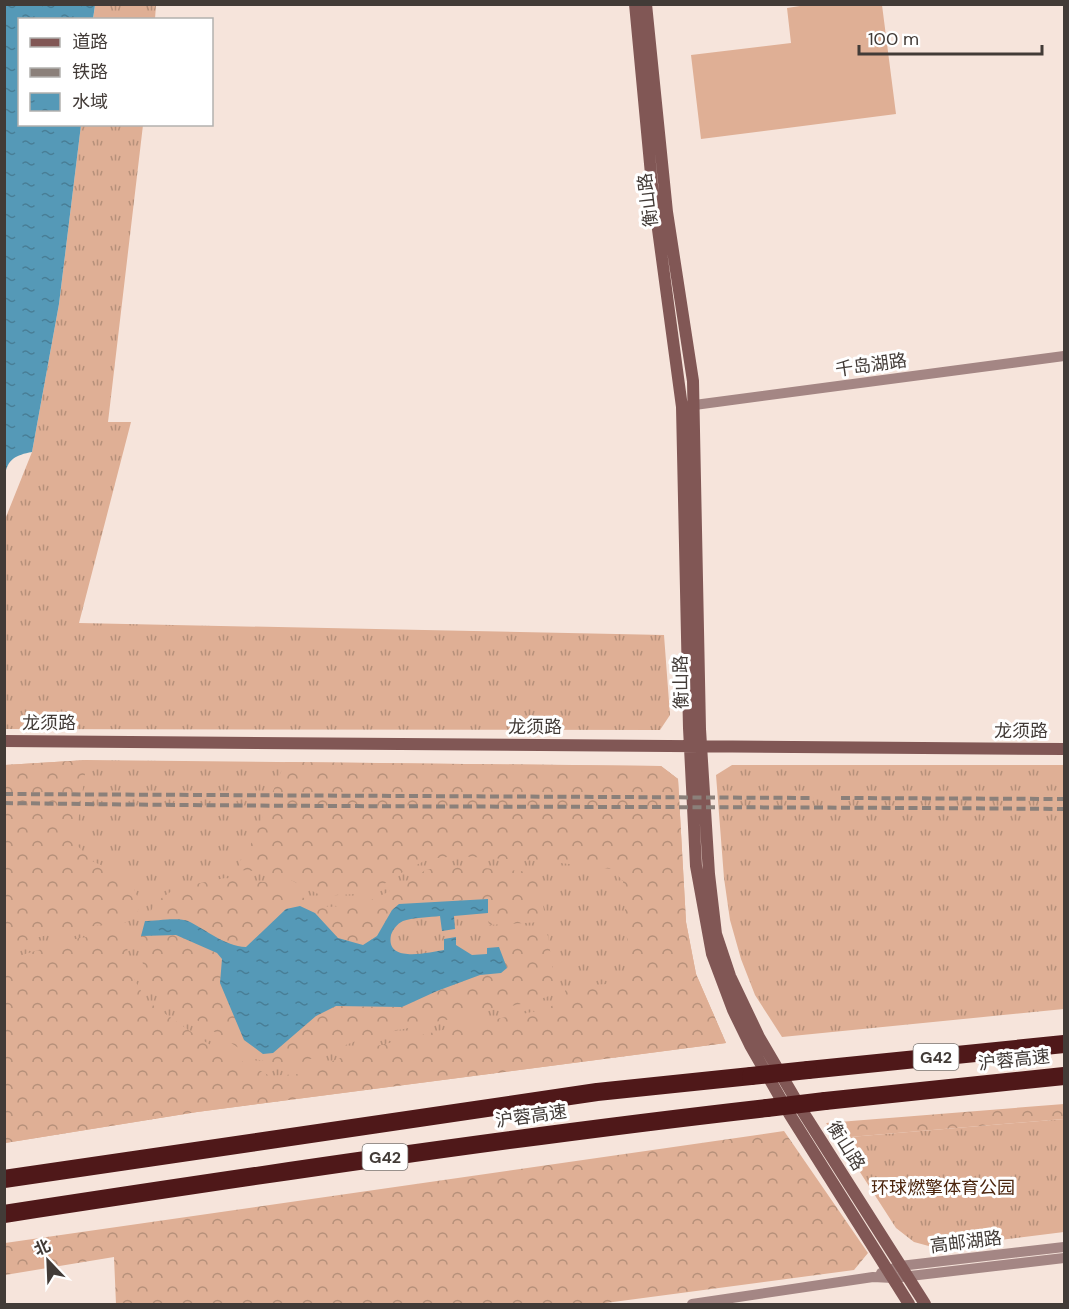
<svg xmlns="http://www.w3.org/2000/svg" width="1069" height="1309" viewBox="0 0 1069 1309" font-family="'DM Sans','Noto Sans SC',sans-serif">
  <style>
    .grass { fill: url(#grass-tufts) }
    .forest { fill: url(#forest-crowns) }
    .pitch { fill: #dfaf95 }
    .water { fill: url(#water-ripples) }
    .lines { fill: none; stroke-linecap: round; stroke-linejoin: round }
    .street { stroke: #a48684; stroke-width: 10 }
    .secondary { stroke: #815755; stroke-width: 12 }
    .highway { stroke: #4f1819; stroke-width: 18 }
    .rail { stroke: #8b807a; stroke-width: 4; stroke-dasharray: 9 4.5; stroke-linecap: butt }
    .highway-bridge { stroke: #4f1819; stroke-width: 18 }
    .labels { text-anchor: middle; stroke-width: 6; stroke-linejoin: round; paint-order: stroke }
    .shield { fill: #fff; stroke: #7b7673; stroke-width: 1.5 }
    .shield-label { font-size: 16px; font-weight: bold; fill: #423b37 }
    .street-label { font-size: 18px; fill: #423b37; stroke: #fff }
    .park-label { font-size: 18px; fill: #4d270f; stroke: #fff }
  </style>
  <defs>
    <pattern id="grass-tufts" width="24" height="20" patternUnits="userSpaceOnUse" patternTransform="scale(1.5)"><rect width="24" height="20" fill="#dfaf95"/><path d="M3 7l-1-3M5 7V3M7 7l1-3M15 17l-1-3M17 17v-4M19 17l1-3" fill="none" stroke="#b6907a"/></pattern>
    <pattern id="forest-crowns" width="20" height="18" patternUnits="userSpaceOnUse" patternTransform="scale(1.5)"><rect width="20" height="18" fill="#dfaf95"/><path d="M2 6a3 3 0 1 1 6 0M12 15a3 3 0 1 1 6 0" fill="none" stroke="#b6907a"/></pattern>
    <pattern id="water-ripples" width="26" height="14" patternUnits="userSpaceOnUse" patternTransform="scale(1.5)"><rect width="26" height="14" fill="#5599b7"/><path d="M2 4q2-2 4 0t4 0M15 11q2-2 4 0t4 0" fill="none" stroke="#487e96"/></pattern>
  </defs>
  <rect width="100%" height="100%" fill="#f6e4db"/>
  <!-- grass -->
  <path class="grass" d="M95,5H156L155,19L93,20Z
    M81,125H143L108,422H131L79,623L664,635L670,715L660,730L5,729L4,522L32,452L59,304Z
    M87,760L661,766L678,779L686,922L696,974L726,1043L197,1112L5,1143V765Z
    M732,765H1064V1009L782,1037L755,995L741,959L730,920L724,878L716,775Z
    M1064,1119V1232L936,1248L914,1242L896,1228L838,1138Z"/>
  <!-- forest -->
  <path class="forest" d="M87,760L75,843L92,861L129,878L141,905L133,919L124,923L74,928L5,946V765Z
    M285,762L661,766L678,779L686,922L696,974L726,1043L197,1112L5,1143V950L15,957L79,938L120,933L126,940L131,974L147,1001L207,1043L270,1076L299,1074L364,1049L451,1028L547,1009L564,998L566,986L630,983L623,881L612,869L552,862L457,856L428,859L403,872L376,889L356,894L322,896L285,877L265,872L240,870L239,863L252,842Z
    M448,865L530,872L539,883L545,916L541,922L489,925L487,899L392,910L377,936L363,945L338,938L315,913L286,909L246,947C224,946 207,930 188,921C179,917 155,921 145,921L156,902L176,888L225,878L273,883L308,900L329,907L363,904L386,893L426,870Z
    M544,930L548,936L555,986L549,996L535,1001L366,1037L300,1063L278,1064L255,1059L161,996L145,975L141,954V936L176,935L217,953L222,959L220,983L273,1053L316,1016L336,1006L402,1007L437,991L480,975L501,973L499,947L487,948L488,934Z
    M1064,1104V1119L838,1138L826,1123Z
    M784,1131L868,1253L854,1270L598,1304H116L114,1257L5,1275V1243Z"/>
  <!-- pitch -->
  <path class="pitch" d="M813,4L882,5L896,114L701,139L691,55L791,43L787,8Z"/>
  <!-- water -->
  <path class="water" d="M5,4L95,5L93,19L20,20V124L81,125L59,304L32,452C16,455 7,459 5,476Z
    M488,899V913L454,916L455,929L442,931L440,916C431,917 411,918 403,921C397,924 393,929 391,935C385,964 430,952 444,950V939L456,937V945L472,955L487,954V948L499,947L507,968L501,973L480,975L437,991L402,1007L336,1006L316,1016L273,1053L263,1054L244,1040L220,983L222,959L217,953L176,935L141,936L145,921C155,921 179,917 188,921C207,930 224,946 246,947L286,909L300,906L315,913L338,938L363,945L377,936L392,910L399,904Z"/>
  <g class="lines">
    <!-- street -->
    <path class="street" d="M687,406L1064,356
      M881,1273L900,1266L1064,1247
      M692,1304L873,1277L893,1278L1064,1258"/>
    <!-- secondary -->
    <path class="secondary" d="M635,4L652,185L682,407L689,728L696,866L712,954L733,1010L750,1045L790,1115L909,1304
      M646,4L667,212L693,381L700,729L709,874L716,934L730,976L759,1037L803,1112L925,1304
      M4,741L1064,749"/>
    <!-- highway -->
    <path class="highway" d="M808,1070L1064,1044
      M825,1101L1064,1076
      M4,1179L597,1092L751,1076
      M4,1214C258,1175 512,1137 767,1108"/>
    <!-- rail -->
    <path class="rail" d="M4,794L814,798
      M841,798L1064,799
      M4,803C358,808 711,806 1064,809"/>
    <!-- highway-bridge -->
    <path class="highway-bridge" d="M751,1076L808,1070
      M767,1108L825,1101"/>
  </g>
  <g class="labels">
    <!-- shield labels -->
    <g class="shield">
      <rect x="913.5" y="1044" width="45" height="26" rx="4.5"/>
      <rect x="362.5" y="1144" width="45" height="26" rx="4.5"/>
    </g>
    <g class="shield-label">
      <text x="936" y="1063">G42</text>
      <text x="385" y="1163">G42</text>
    </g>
    <!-- street labels -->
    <g class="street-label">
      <text transform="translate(648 200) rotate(-97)" y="6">衡山路</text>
      <text transform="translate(871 365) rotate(-8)" y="6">千岛湖路</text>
      <text transform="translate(681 682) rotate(-91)" y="6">衡山路</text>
      <text x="49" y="729">龙须路</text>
      <text x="535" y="733">龙须路</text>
      <text x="1021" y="737">龙须路</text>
      <text transform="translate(1014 1060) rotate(-6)" y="6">沪蓉高速</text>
      <text transform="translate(531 1116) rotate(-8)" y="6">沪蓉高速</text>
      <text transform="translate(846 1146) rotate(58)" y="6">衡山路</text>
      <text transform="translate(966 1242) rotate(-7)" y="6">高邮湖路</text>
    </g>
    <!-- park labels -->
    <g class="park-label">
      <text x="943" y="1194">环球燃擎体育公园</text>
    </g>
  </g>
  <!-- border -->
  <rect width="1069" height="1309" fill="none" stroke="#423b37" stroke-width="12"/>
  <!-- legend -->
  <rect x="18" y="18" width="195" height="108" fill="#ffffff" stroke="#b3b1af" stroke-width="1.5"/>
  <rect x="30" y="38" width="30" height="9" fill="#815755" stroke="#b3b1af" stroke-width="1.5"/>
  <text x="72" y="48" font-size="18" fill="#423b37">道路</text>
  <rect x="30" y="68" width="30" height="9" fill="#8b807a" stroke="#b3b1af" stroke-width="1.5"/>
  <text x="72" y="78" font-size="18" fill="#423b37">铁路</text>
  <rect x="30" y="93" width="30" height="18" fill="url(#water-ripples)" stroke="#b3b1af" stroke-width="1.5"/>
  <text x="72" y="108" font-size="18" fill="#423b37">水域</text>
  <!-- north arrow -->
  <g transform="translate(48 1261) rotate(337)" stroke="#ffffff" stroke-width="4.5" paint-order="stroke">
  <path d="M0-4.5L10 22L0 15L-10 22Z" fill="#423b37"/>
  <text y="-9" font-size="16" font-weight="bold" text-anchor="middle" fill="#423b37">北</text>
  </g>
  <!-- scale -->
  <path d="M859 45v9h183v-9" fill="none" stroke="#423b37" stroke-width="3"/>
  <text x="868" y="45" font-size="18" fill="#423b37" stroke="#ffffff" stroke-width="4.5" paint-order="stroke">100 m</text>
</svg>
